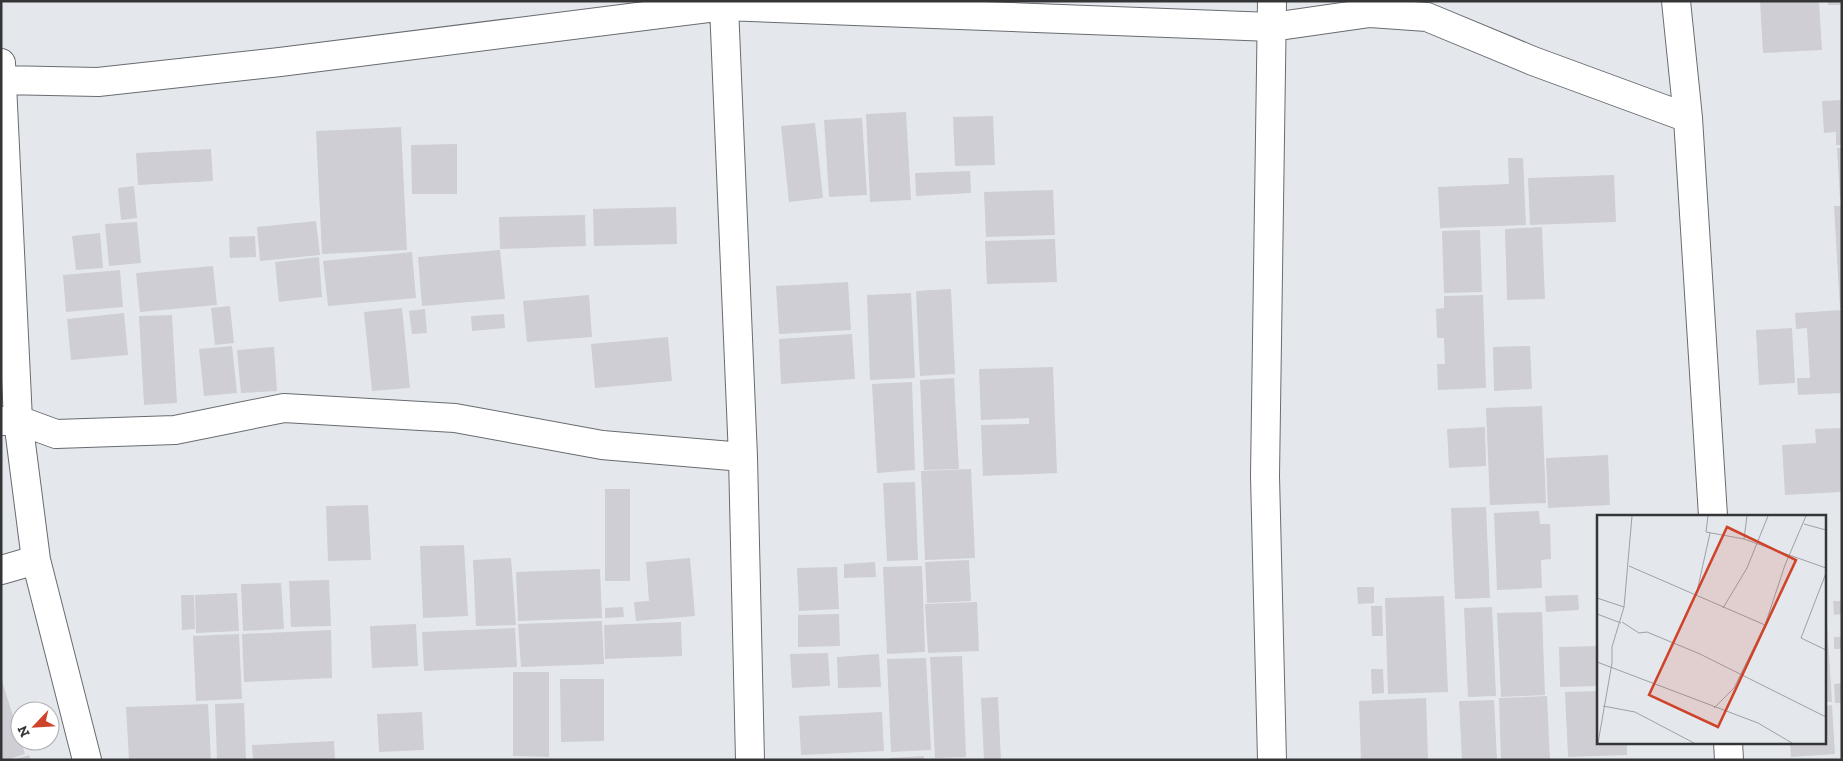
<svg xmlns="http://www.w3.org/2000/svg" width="1843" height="761" viewBox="0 0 1843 761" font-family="'Zilla Slab',serif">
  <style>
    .building { fill: #ceced4 }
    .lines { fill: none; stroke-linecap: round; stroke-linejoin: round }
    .minor-casing { stroke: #686c70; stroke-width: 30 }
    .minor { stroke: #fff; stroke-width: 28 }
    .inset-road { fill: none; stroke: #9ea0a4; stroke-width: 1 }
    .view { fill: #ce4329; fill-opacity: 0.15; stroke: #ce4329; stroke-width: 2.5 }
    .inset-edge { fill: none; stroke: #343537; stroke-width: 2.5 }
  </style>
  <rect width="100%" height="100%" fill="#e4e8ed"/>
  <!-- building -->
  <path class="building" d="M1760,1H1819L1822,50L1763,53Z
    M1828,1H1842V5H1828Z
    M1842,100V145H1836V132L1824,133L1822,101Z
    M906,112L911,200L870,202L866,114Z
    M993,116L995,165L955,166L953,117Z
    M862,118L867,195L829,197L824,120Z
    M815,123L823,198L789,202L781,126Z
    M401,127L407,250L322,254L316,131Z
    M457,144V194H412L411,145Z
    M1837,148H1842V198L1840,199Z
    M211,149L213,181L138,185L136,153Z
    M1508,158H1523L1526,225L1440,228L1438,187L1509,184Z
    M970,171L971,193L916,196L915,173Z
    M1614,175L1616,222L1530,225L1528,178Z
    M134,186L137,218L121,220L118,188Z
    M1053,190L1055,235L986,237L984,192Z
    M1834,206H1842V308H1840Z
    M676,207L677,244L594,246L593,209Z
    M585,215L586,246L500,249L499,217Z
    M316,221L320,255L260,261L257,227Z
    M137,222L141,263L109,266L105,224Z
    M1542,227L1545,299L1507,300L1505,229Z
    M1480,230L1482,292L1444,293L1442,231Z
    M100,233L103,268L76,270L72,236Z
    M255,236L256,257L230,258L229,237Z
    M1055,239L1057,282L987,284L985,241Z
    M500,250L505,299L422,306L418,257Z
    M412,252L416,298L328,306L323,261Z
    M319,257L322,297L279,302L275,262Z
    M213,266L217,305L140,312L136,273Z
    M120,270L123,307L66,312L63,275Z
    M848,282L851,330L779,334L776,286Z
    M951,289L955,374L920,376L916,291Z
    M911,293L915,378L870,380L867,295Z
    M589,295L592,337L527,342L523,301Z
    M1483,295L1486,388L1438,390L1437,364H1445L1444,338H1437L1436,309L1444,308V296Z
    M230,306L234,343L215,345L211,308Z
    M402,308L410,388L372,391L364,312Z
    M425,309L427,333L412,334L409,311Z
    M1842,310V393L1798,395L1797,378H1810L1807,328L1796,329L1795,313Z
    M124,313L128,355L71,360L67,319Z
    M504,314L505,328L472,331L471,316Z
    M172,315L177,403L144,405L139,316Z
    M1792,328L1795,383L1759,385L1756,330Z
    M852,334L855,379L781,384L779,339Z
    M668,337L672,381L595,388L591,344Z
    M232,346L237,393L204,396L199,349Z
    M1530,346L1532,389L1494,391L1493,347Z
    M274,347L277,391L241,393L237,350Z
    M1053,367L1057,473L983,476L981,425L1029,424V418L981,420L979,369Z
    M954,378L959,469L924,470L920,380Z
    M912,382L915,470L877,473L872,384Z
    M1542,406L1546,503L1490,505L1486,408Z
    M1485,427L1486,466L1449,468L1447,429Z
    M1841,428L1842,492L1785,495L1782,445L1816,443L1815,429Z
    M1608,455L1610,505L1548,508L1546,458Z
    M971,469L975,558L925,560L921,471Z
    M915,482L918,560L887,561L883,483Z
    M605,489H630V581H605Z
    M368,505L371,560L328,561L326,506Z
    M1486,507L1490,598L1455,599L1451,508Z
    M1539,511L1540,524H1550L1551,559L1541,560L1542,588L1497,590L1494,513Z
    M464,545L468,616L423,618L420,546Z
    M511,558L516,625L476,626L473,560Z
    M690,558L695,616L636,621L634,602L649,601L646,562Z
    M969,560L971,601L927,603L925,562Z
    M875,562L876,577L844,578V564Z
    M922,566L925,652L887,654L883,567Z
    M837,567L839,609L799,611L797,568Z
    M600,569L602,618L518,621L516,572Z
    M329,580L331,626L291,627L289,581Z
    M281,583L284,629L243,631L241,584Z
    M1357,587H1374V603L1358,604Z
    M237,593L239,631L196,633L195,595Z
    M181,595H194L195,629L182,630Z
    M1578,595L1579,610L1546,612L1545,596Z
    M1444,596L1448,692L1388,694L1385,598Z
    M1833,601H1842V614L1834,615Z
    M977,602L979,651L928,653L925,604Z
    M1371,606H1382L1383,636H1372Z
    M1824,606H1826L1832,702H1824Z
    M623,607L624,617L605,618V608Z
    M1492,607L1496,696L1468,697L1464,608Z
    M1542,612L1545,695L1501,697L1497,613Z
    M839,614L840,646L798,647V615Z
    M602,621L604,664L521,667L518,624Z
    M681,622L682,656L605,659L604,625Z
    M416,624L418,666L372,668L370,626Z
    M515,628L517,667L424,671L422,632Z
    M331,630L332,678L244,682L242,634Z
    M239,634L242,699L196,701L193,636Z
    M1834,637H1842V649H1834Z
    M1598,646V686L1560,687L1559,647Z
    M828,653L830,686L792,688L790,654Z
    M879,654L881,687L838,688L837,657Z
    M962,656L966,757L935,758L930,657Z
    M926,658L931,750L891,752L887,659Z
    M1371,669H1383L1384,693L1372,694Z
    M513,672H549V757L513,756Z
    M560,679H604V741L561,742Z
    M2,681L25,754L7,760H1Z
    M1842,683V703H1835L1834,684Z
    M1598,691V742H1627V755L1568,757L1565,692Z
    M1547,696L1550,760H1501L1499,698Z
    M998,697L1001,760H984L981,698Z
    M1426,698L1428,760H1361L1359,701Z
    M1494,700L1497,760H1462L1459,701Z
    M244,703L246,760H217L215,704Z
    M208,704L211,760H129L126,707Z
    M1832,705L1835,754L1791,757L1790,742H1824V706Z
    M422,712L424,750L379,752L377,714Z
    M882,712L884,751L801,755L799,716Z
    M334,741L335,760H253L252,745Z
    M29,755L31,760H15V759Z
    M924,756V760H890V758Z"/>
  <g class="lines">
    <!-- minor casing -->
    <g class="minor-casing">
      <path id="minor" d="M1676,1L1688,118L1713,516
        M724,6L743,457L750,760
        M1,63L18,420L36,560L87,760
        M1,80L98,82L280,62L724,6L1272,27L1370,13L1427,17L1533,61L1688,118
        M1,421L18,420L56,434L175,430L284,408L455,418L602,445L743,457
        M1,570L36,560
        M1728,742L1729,760
        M1272,760L1265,476L1272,1"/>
    </g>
    <!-- minor -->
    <use href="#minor" class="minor"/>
  </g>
  <!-- overview -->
  <g transform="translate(1597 515)">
    <rect width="229" height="229" fill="#e4e8ed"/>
    <path class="inset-road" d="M111,1L109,17L147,24L229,53M207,9L229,15M147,24L150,1M32,51L168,110M229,58L204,123L229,135M99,81L113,18M0,83L27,92M126,93L150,53L171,1M0,99L24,108M25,107L42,118L50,117L103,139L229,202M0,147L161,208L195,228M6,191L38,197L97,228M117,193L137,173L168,110L188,50L209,1M1,228L15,148V132L27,92L35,1"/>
    <path class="view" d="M130,12L199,45L121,212L52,180Z"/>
    <rect width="229" height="229" class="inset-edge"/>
  </g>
  <!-- border -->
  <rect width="1843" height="761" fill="none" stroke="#343537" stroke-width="5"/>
  <!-- north arrow -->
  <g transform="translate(35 726) rotate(245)"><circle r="24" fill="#ffffff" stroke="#aeaeaf"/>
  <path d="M0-4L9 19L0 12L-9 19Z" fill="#ce4329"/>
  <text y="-8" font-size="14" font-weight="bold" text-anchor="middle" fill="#343537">N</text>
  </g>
</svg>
